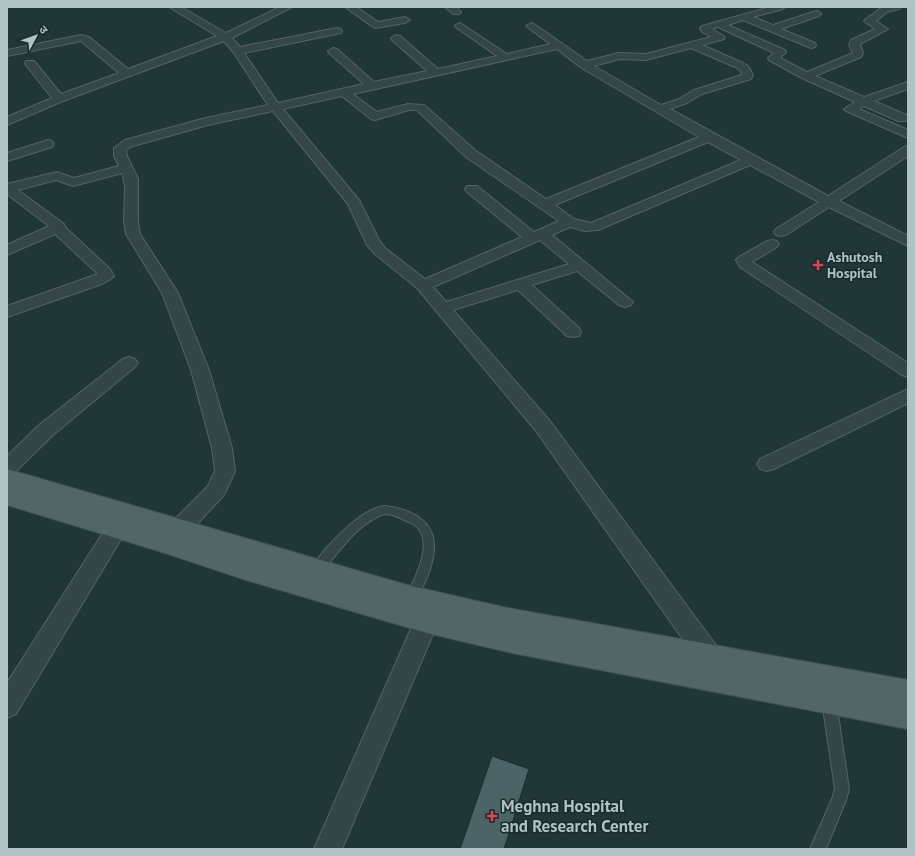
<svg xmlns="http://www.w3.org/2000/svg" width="915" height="856" viewBox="0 0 915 856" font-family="'PT Sans','Noto Sans Devanagari',sans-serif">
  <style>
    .building { fill: #4c6465; stroke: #1c2d2d }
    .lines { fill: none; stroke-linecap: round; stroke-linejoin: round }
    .service-casing { stroke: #526465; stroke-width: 2 }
    .minor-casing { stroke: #526465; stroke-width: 2 }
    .primary-casing { stroke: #415254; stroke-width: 2 }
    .service { fill: #344647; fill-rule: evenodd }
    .minor { fill: #344647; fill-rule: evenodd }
    .primary { fill: #526667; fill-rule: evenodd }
    .health-dot { fill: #e0444e; stroke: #1a2b2b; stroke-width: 1.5 }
    .labels { text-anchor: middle; stroke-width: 3; stroke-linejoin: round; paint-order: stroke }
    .poi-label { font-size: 14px; font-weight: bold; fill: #afc2c4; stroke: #1a2b2b; text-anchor: start }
    .near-poi-label { font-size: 17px; font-weight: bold; fill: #afc2c4; stroke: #1a2b2b; text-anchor: start }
  </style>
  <rect width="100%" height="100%" fill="#213636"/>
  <!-- building -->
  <path class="building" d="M492,756L529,769L504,849H460Z"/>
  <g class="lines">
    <!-- service casing -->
    <g class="service-casing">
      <path id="service" d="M385,506C394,507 402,509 409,512C451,530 431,571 416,601L412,602L408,601L406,597C414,581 431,548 420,531C416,524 409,522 402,519C396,516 386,512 379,516C355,527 338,553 321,573L317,575L313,573L311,570C321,550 362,507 385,506Z
        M829,695L834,697L836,701L849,789L846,800L826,849H810L832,799L835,789L822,701L824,697Z"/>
    </g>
    <!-- minor casing -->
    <g class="minor-casing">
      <path id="minor" d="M169,7H181L226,33L280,7H292L232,38L240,47L337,28L341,29L342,31L341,33L244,53L278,103L364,84L329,53L328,51L333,48L337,49L374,82L427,71L392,40L391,38L396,35L400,36L438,69L497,56L457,28L455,26L457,24L460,23L507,54L550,44L526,26L531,23L534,24L587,61L619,53L646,54L711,37L702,32L700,28L702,26L770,7H785L783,9L753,17L773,25L816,11L819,12L821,14L819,16L781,29L815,43L816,45L815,47L811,48L743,20L728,25L785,50L786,52L780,58L807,72L853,53L849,45L851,40L875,29L864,21L866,19L881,8L901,7L899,9L887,12L876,21L888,29L860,44L863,53L861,57L815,76L864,97L908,82V89L874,101L906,115L908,118L906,121H898L864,106L859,109L908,130V138L846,111L844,109L855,102L802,78L769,60L768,58L774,53L718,27L712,29L725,37L724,39L702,45L743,63L748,66L753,75L751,79L702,94L687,103L670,109L828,196L904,147L908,146V156L839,201L908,236V246L829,207L786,235L781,236L776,235L774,232L776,229L819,202L750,165L598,230L585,231L570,227L552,235L633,302L631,305L625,307L619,305L577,271L532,285L579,328L581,332L579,336L573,337L567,336L518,290L453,310L550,421L721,652L724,660L721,668L712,671L703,668L536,431L417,288L375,254L367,245L348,204L273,111L208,125L133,146L126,150L127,156L138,179V221L140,234L178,293L209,370L232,448L235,471L226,491L223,496L187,535L179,537L171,535L168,529L171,523L208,486L215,471L212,448L191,370L162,293L126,234L124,221L125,186L122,173L73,186L56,180L18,190L64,224L66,228L110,269L114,276L111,279L102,284L7,317V306L98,274L55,234L7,255V245L49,226L7,194V184L57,172L74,178L119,166L114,156V148L125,140L206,118L268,105L234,53L224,41L63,101L7,125V117L52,98L26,65L25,63L26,61H34L61,94L119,73L81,41L7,56V50L81,35L89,37L128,69L217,36ZM691,48L735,67L740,70L742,75L694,90L679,99L661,105L594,66L619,59L646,60ZM557,49L580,67L699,137L546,199L476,151L424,105L408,104L377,112L353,94ZM342,96L371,119L375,120L409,110H417L466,157L559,221L534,232L477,186H467L465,189L467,192L522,237L425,279L385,248L379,240L359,200L283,109ZM708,142L741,160L591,223L574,219L555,205ZM540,240L569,264L446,302L433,287Z
        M345,7H356L378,22L405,17L410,20L405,23L376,28L373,27Z
        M445,7H456L461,12L459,14H453Z
        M48,140L52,141L54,144L52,147L7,161V153Z
        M772,240L777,241L779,244L777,247L752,262L908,363V377L902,375L740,267L736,260L739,257L767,241Z
        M129,357L135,359L138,363L135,367L53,435L14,473L7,475V456L39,425L123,359Z
        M908,389V403L774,469L767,471L760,469L757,464L760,459Z
        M125,507L132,509L135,515L132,521L16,714L7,718V683L118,509Z
        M432,598L440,601L444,608L342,849H314L420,608L424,601Z"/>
    </g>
    <!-- primary casing -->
    <g class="primary-casing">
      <path id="primary" d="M7,469L407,585L503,607L908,680V729L512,653L427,633L246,580L165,553L7,505V487L23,491L7,487Z"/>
    </g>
    <!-- service -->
    <use href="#service" class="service"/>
    <!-- minor -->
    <use href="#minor" class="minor"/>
    <!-- primary -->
    <use href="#primary" class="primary"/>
  </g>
  <!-- markers -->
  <g class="health-dot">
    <path d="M816 259h4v4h4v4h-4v4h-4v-4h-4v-4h4z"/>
    <path d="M490 810h4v4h4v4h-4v4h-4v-4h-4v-4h4z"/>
  </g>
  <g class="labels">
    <!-- poi labels -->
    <g class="poi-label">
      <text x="827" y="262">Ashutosh<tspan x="827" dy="16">Hospital</tspan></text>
    </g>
    <!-- near-poi labels -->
    <g class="near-poi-label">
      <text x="501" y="812">Meghna Hospital<tspan x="501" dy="20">and Research Center</tspan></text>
    </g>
  </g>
  <!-- border -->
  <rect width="915" height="856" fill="none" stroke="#afc2c4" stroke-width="16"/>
  <!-- north arrow -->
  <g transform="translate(36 36) rotate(49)" stroke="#1a2b2b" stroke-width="3" paint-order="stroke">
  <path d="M0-3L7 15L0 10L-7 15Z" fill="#afc2c4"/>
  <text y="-6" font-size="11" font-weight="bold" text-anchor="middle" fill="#afc2c4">उ</text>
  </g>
</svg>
